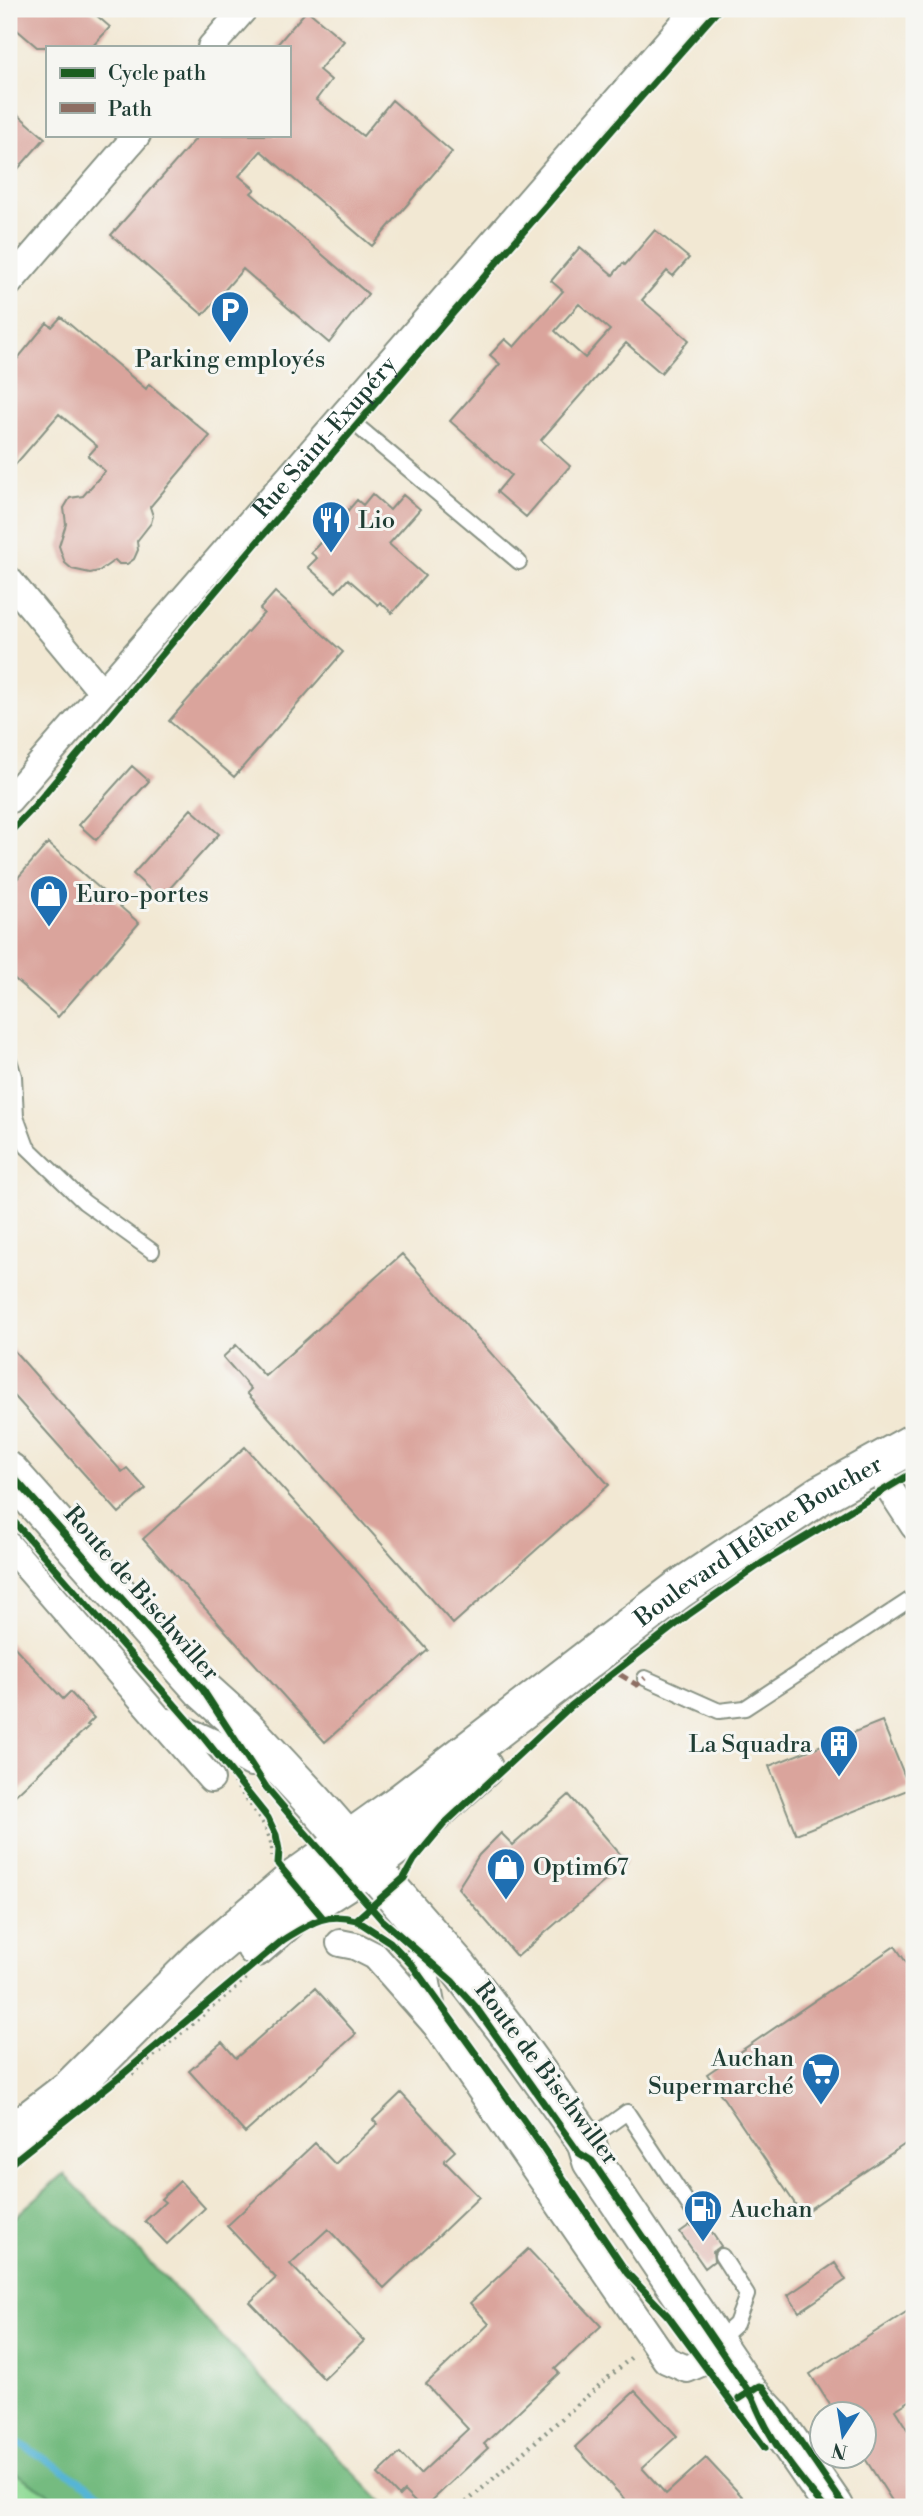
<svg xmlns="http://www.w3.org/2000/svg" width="923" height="2516" viewBox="0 0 923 2516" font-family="'Libre Bodoni',serif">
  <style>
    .green { fill: #91db97; stroke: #588c66; stroke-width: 2 }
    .forest { fill: #74bb80; stroke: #4a7c5a; stroke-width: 2 }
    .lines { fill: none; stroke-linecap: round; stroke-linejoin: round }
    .stream { stroke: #57b5d5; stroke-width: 7 }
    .building { fill: #daa49c; fill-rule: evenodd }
    .lane-casing { stroke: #889284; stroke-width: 18 }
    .street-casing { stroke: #889284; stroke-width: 30 }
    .secondary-casing { stroke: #889284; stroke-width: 42 }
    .primary-casing { stroke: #889284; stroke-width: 42 }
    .path { stroke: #889284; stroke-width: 4.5; stroke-dasharray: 2 5; stroke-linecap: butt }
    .lane { stroke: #fff; stroke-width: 14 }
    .street { stroke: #fff; stroke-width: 26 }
    .secondary { stroke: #fff; stroke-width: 38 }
    .primary { stroke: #fff; stroke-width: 38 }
    .quiet { stroke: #8d6e63; stroke-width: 5; stroke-dasharray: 10 5; stroke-linecap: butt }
    .cycleway-casing { stroke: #f6f6f2; stroke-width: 11 }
    .cycleway { stroke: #1b5e20; stroke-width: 7 }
    .labels { text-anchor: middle; stroke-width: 6; stroke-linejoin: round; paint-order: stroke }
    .poi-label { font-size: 24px; fill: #1f3d34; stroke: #f6f6f2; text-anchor: start }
    .street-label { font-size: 24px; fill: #1f3d34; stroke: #f6f6f2 }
  </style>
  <rect width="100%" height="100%" fill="#f6f6f2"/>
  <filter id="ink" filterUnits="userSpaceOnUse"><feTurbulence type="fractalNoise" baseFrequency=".0143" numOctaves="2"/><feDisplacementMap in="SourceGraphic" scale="14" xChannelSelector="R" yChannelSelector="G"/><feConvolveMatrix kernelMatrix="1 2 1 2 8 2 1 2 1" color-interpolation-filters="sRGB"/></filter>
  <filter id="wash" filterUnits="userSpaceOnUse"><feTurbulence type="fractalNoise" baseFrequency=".00686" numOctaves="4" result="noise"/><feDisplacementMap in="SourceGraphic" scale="28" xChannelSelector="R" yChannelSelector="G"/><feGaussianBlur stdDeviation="1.57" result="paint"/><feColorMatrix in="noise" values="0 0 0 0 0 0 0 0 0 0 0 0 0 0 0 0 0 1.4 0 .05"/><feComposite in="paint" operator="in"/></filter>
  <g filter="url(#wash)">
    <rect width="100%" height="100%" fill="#f2e8d3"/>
    <!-- green -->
    <path class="green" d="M9,2469L70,2507H9Z"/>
    <!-- forest -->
    <path class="forest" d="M64,2174L387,2507H70L9,2469V2222Z"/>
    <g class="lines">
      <!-- stream -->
      <path class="stream" d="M9,2437L124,2507"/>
    </g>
    <g id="blocks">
      <!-- building -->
      <path class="building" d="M9,9H89L110,27L92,47H37L9,23Z
        M307,10L344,41L319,70L331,80L316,100L363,136L392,100L452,152L372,246L261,151L239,176L255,189L251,193L368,294L329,343L243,269L203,315L111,235L199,135H289V47H275Z
        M9,107L45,138L9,179Z
        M655,230L689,258L673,276L667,271L642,300L689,340L661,373L626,343L541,440L570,466L526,517L497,492L511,475L450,421L500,364L490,355L505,339L514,347L563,291L551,281L580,247L613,275L623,263L625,265ZM579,304L610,330L585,358L555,331Z
        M61,317L146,389L149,384L210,436L150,507L153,516L151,523L137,541L138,550L134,559L127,564H119L115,560L99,571L90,573L72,569L65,563L59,546L66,524L64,508L70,498L83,496L105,471L88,456L97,446L59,414L9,472V369L47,323L52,327Z
        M372,494L390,510L403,495L420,509L389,544L425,576L392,613L380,602L378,605L348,579L336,592L308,567L317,558L311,553L357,500L363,505Z
        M275,592L343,652L234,777L169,721L264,613L260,609Z
        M132,766L149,781L96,840L79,825Z
        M191,809L219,834L160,899L133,874Z
        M48,843L139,923L58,1017L9,974V888Z
        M402,1254L609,1485L453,1624L247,1393L251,1389L223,1357L236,1345L265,1376Z
        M9,1345L122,1472L127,1468L146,1489L119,1513L9,1390Z
        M245,1447L428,1650L325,1742L143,1539Z
        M9,1641L63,1699L70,1692L94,1718L87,1725L89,1726L9,1801Z
        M882,1721L910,1789L796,1834L769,1766Z
        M569,1795L627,1862L517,1957L458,1888L479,1855L501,1833L513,1845Z
        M895,1946L914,1974V2138L802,2214L707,2074Z
        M315,1988L356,2034L245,2133L189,2071L222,2042L236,2058Z
        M401,2093L455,2151L444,2161L479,2197L384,2288L328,2229L290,2264L364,2341L324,2379L250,2302L276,2278L227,2226L315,2143L335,2164L377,2124L373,2120Z
        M180,2181L205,2208L167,2244L145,2221L165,2202L161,2199Z
        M706,2224L721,2246L713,2252L714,2261L705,2268L680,2232L690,2225L698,2229Z
        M528,2249L601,2326L555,2369L559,2373L484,2444L488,2448L425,2507H420L404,2491L399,2496L378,2474L400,2453L420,2474L468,2429L426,2384L489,2324L470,2303Z
        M835,2263L846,2280L799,2312L788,2295Z
        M914,2307V2398L895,2410L914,2440V2507H896L864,2457V2414H836L810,2374Z
        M635,2391L677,2436L642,2468L666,2494L706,2458L752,2507H632L575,2447Z"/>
    </g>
  </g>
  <g filter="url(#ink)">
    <use href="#blocks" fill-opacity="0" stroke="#889284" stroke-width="2"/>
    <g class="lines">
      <!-- lane casing -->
      <g class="lane-casing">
        <path id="lane" d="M343,414L519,562
          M9,1060L14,1076L16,1117L27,1147L84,1202L152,1251
          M645,1678L719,1711L745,1708L914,1597
          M588,2140L627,2112L698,2219
          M716,2342L736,2324L747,2295L722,2256"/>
      </g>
      <!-- street casing -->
      <g class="street-casing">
        <g id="street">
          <path d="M211,47L244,9"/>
          <path d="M9,283L137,135"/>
          <path d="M9,580L102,692"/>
          <path id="s1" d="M9,800L696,9"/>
          <path d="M874,1465L914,1526"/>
          <path d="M9,1546L211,1779"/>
          <path d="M168,1722L223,1747L251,1763"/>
          <path d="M340,1943L355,1946L375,1956L434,2023"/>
          <path d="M421,1953L435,2024L666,2360L687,2369L722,2354"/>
        </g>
      </g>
      <!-- secondary casing -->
      <g class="secondary-casing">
        <path id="secondary" d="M9,1472L203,1690L243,1726L314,1802L458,1967L505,2028L586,2141L592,2161L748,2392L774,2420L834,2507"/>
      </g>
      <!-- primary casing -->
      <g class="primary-casing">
        <g id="primary">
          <path d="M256,1947L293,1915L370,1866L413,1832L483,1768"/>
          <path id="s2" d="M9,2136L70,2089L203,1957L292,1881L401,1803L678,1590L820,1495L914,1443"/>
        </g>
      </g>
      <!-- path -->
      <path class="path" d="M234,1782C249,1804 276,1831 272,1859
        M132,2074L249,1976
        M461,2507L634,2355"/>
      <!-- lane -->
      <use href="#lane" class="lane"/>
      <!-- street -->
      <use href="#street" class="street"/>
      <!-- secondary -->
      <use href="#secondary" class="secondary"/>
      <!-- primary -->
      <use href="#primary" class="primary"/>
      <!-- quiet -->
      <path class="quiet" d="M619,1674L637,1685L645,1678"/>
      <!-- cycleway casing -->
      <g class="cycleway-casing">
        <path id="cycleway" d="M9,833L32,809C258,540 485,272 719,9
          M9,1472L203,1690L266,1787L294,1820L382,1920L453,1982L475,2006L579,2153L592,2161L753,2398C769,2440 795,2473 824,2507
          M9,1516L204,1738L268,1818L276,1835L279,1850L278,1864L323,1918
          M356,1920L390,1942L412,1965L532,2132L627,2273L668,2316L765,2448
          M9,2165L117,2079L283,1940C309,1924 325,1911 356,1920L404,1878L414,1860L443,1825L571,1706L688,1615L762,1563L914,1472
          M739,2399L759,2386L763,2387L845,2507"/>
      </g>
      <!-- cycleway -->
      <use href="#cycleway" class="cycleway"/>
    </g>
  </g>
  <!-- icons -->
  <defs>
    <g id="parking-pin" transform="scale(2.0125)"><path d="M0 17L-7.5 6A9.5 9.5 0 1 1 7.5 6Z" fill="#1f6fb2" stroke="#f6f6f2"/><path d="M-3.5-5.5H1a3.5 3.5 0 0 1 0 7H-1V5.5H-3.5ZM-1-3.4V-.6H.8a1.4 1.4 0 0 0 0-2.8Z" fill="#fff"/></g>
    <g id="restaurant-pin" transform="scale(2.0125)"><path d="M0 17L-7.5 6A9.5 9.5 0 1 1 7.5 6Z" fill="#1f6fb2" stroke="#f6f6f2"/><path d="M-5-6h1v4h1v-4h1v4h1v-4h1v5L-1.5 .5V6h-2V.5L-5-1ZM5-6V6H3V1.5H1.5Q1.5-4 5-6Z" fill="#fff"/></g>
    <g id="shop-pin" transform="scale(2.0125)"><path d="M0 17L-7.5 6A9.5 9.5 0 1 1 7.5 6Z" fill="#1f6fb2" stroke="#f6f6f2"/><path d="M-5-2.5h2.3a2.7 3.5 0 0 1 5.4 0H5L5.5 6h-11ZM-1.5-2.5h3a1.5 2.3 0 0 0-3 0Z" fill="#fff"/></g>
    <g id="building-pin" transform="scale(2.0125)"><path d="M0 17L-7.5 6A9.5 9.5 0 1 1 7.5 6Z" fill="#1f6fb2" stroke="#f6f6f2"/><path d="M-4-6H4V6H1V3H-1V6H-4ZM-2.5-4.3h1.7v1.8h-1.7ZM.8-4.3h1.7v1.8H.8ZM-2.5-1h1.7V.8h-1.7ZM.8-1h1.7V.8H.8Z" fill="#fff"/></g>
    <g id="supermarket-pin" transform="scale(2.0125)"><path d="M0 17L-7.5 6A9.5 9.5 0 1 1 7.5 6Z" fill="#1f6fb2" stroke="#f6f6f2"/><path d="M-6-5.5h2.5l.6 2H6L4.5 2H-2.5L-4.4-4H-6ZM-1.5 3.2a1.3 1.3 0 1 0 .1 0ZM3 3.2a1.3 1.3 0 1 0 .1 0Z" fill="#fff"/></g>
    <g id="fuel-pin" transform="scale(2.0125)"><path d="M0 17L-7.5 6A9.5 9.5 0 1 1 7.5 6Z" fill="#1f6fb2" stroke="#f6f6f2"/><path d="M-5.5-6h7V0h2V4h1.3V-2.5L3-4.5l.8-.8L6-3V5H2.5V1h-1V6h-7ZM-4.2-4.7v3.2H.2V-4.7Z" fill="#fff"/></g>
  </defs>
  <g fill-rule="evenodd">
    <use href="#parking-pin" x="230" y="310"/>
    <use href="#restaurant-pin" x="331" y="520"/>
    <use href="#shop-pin" x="49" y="894"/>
    <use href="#building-pin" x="839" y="1744"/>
    <use href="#shop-pin" x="506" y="1867"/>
    <use href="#supermarket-pin" x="821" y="2072"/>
    <use href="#fuel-pin" x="703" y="2209"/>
  </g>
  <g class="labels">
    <!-- poi labels -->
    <g class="poi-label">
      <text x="230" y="367" text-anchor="middle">Parking employés</text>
      <text x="358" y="528">Lio</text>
      <text x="76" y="902">Euro-portes</text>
      <text x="812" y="1752" text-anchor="end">La Squadra</text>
      <text x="533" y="1875">Optim67</text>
      <text x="794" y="2066" text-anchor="end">Auchan<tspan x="794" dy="28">Supermarché</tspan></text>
      <text x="730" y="2217">Auchan</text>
    </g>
    <!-- street labels -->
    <g class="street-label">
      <text dy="8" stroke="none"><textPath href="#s1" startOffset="481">Rue Saint-Exupéry</textPath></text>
      <text dy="8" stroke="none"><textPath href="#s2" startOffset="959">Boulevard Hélène Boucher</textPath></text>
      <text transform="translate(142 1593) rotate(49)" y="8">Route de Bischwiller</text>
      <text transform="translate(547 2073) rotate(53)" y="8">Route de Bischwiller</text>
    </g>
  </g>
  <!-- margin -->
  <rect width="923" height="2516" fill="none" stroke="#f6f6f2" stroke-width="35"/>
  <!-- legend -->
  <rect x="46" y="46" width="245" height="91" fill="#f6f6f2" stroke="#a0aca6" stroke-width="2"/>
  <rect x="60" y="68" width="35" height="10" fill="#1b5e20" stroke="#a0aca6" stroke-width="2"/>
  <text x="108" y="80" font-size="21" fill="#1f3d34">Cycle path</text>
  <rect x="60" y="103" width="35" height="10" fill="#8d6e63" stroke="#a0aca6" stroke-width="2"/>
  <text x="108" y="116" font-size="21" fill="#1f3d34">Path</text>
  <!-- north arrow -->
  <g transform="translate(843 2435) rotate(192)"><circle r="33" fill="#f6f6f2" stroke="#a0aca6" stroke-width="2"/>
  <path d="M0-5L12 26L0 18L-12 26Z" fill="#1f6fb2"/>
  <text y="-10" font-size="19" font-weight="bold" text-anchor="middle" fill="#1f3d34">N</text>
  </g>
</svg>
